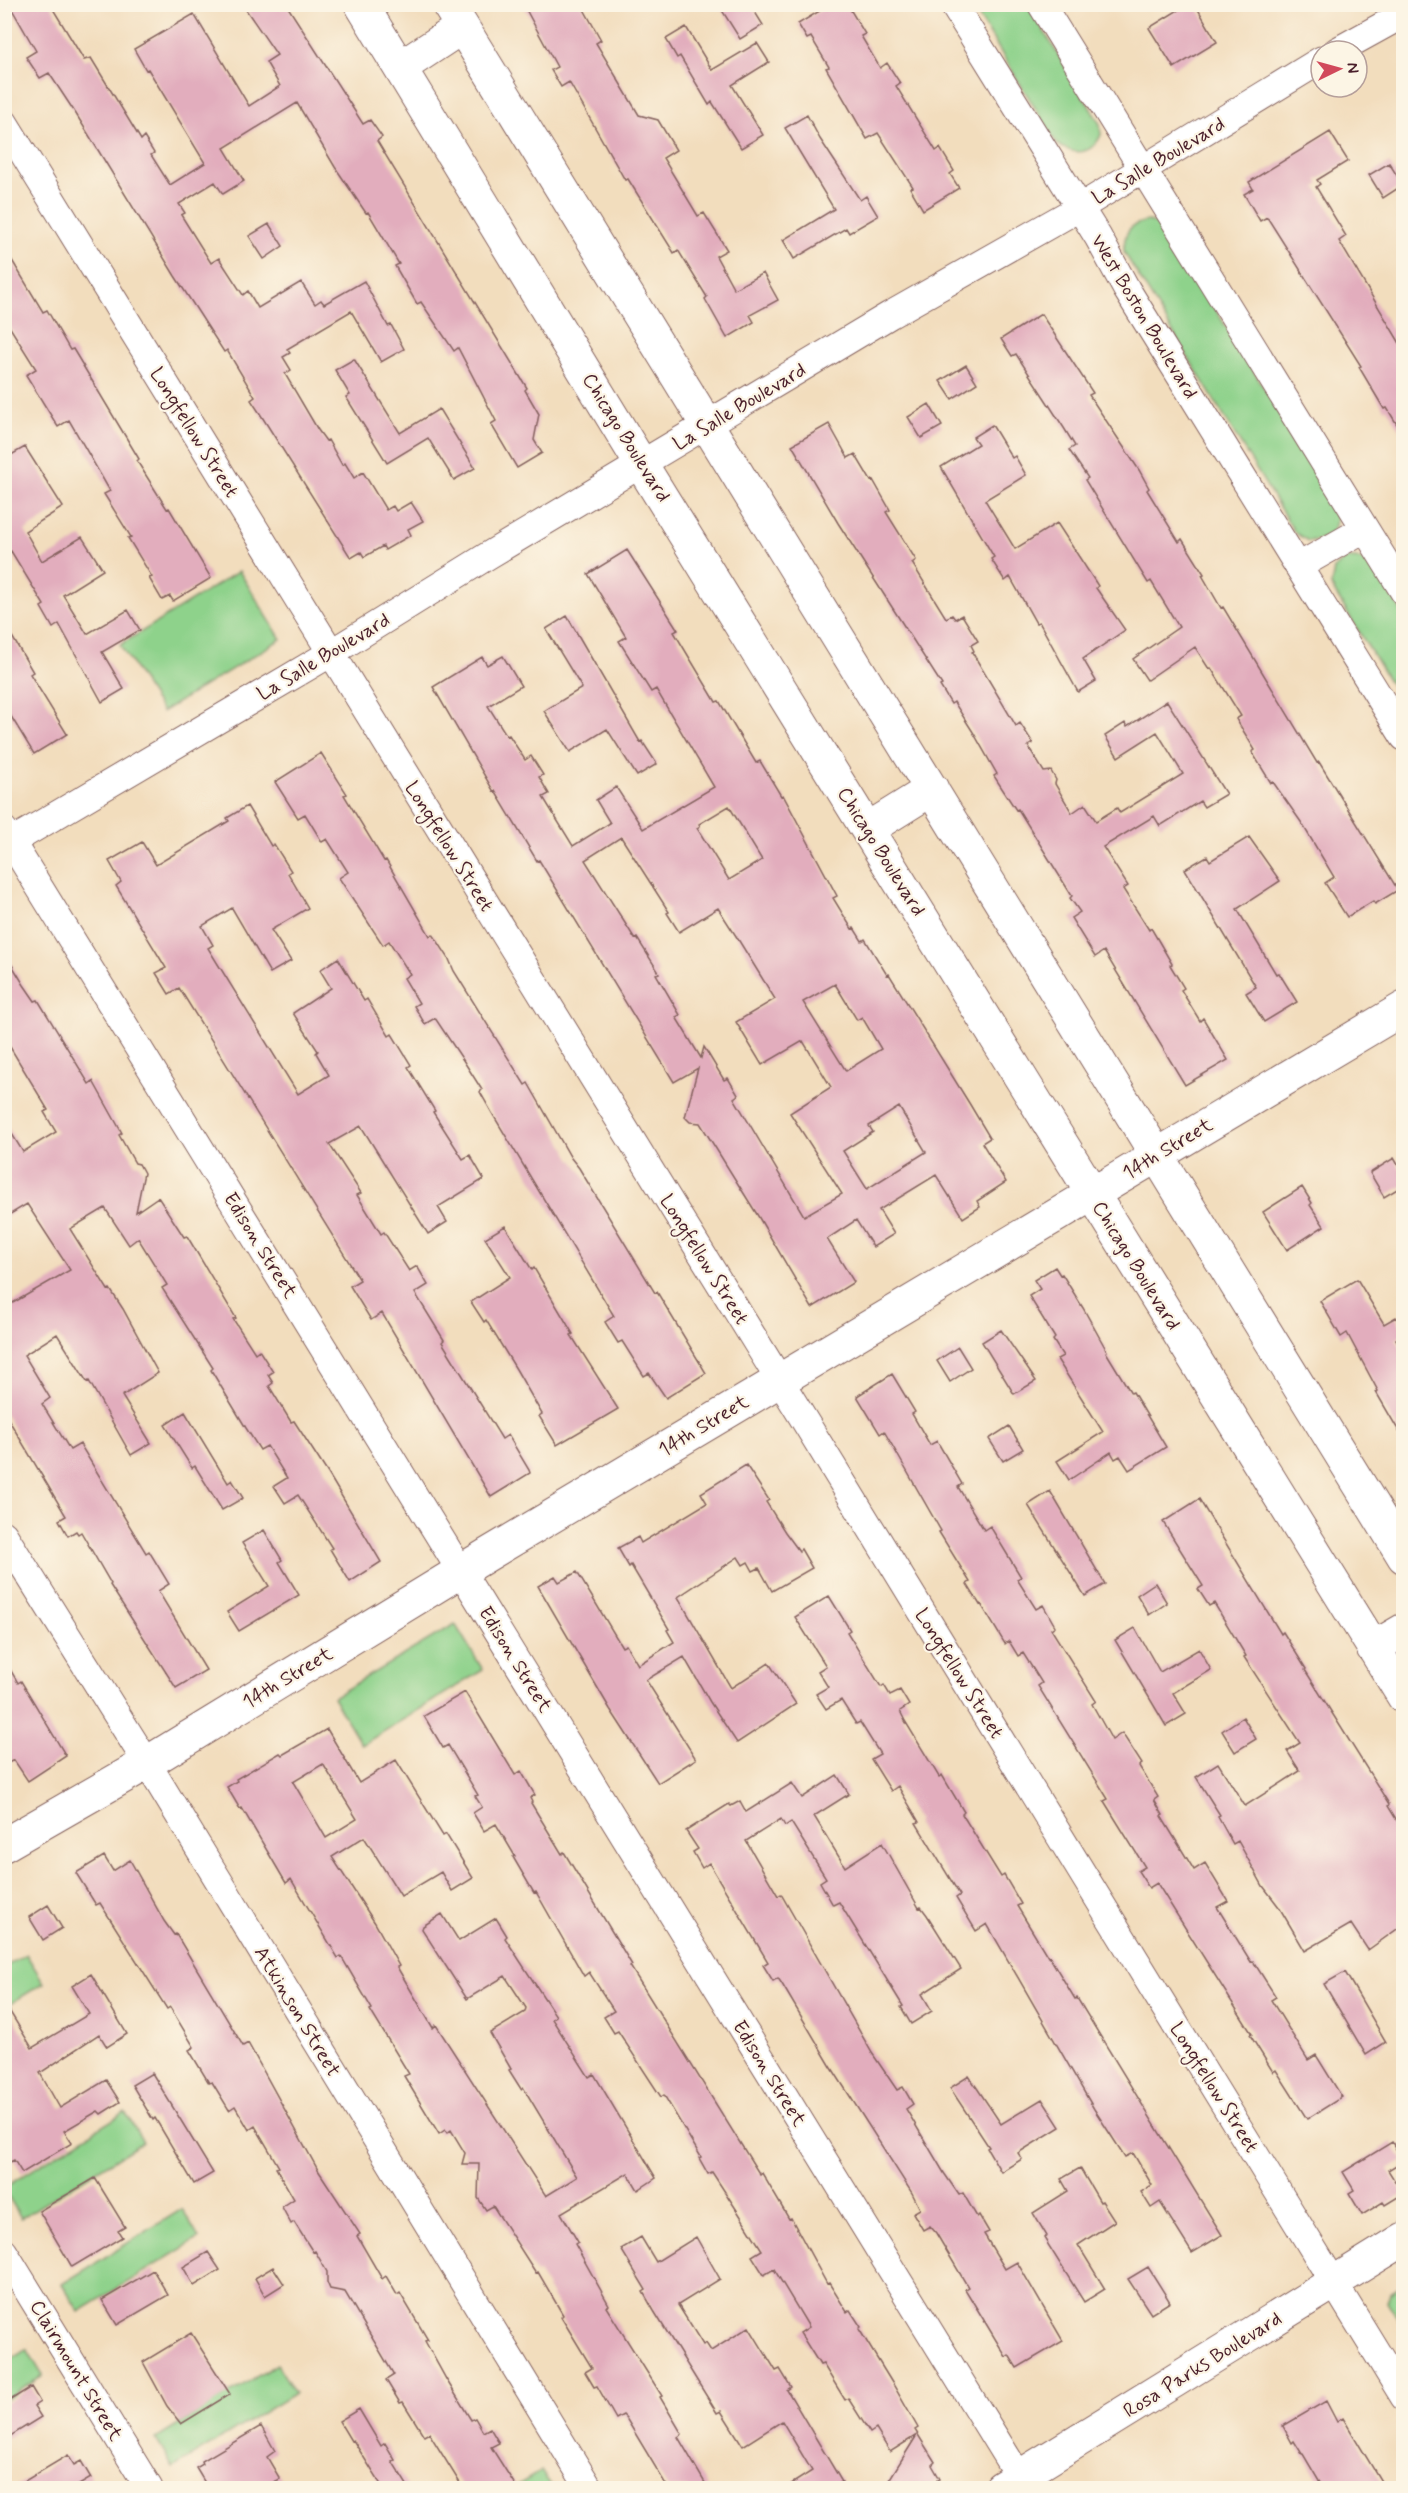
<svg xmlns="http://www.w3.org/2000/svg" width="1408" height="2493" viewBox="0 0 1408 2493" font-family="Mynerve,sans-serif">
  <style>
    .green { fill: #8ed28b; stroke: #6c785b; stroke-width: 1.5 }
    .building { fill: #e2adbd; fill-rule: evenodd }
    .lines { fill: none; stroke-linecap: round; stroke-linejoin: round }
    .street-casing { stroke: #85625e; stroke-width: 29 }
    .secondary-casing { stroke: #85625e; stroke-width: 35 }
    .street { stroke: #fff; stroke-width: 27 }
    .secondary { stroke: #fff; stroke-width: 33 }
    .labels { text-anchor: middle; stroke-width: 4.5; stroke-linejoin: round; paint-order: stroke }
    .street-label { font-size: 20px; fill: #4a1f2b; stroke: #fcf5e5 }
  </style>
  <rect width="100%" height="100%" fill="#fcf5e5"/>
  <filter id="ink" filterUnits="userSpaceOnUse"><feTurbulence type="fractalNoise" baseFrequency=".0167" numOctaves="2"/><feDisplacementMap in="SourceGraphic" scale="12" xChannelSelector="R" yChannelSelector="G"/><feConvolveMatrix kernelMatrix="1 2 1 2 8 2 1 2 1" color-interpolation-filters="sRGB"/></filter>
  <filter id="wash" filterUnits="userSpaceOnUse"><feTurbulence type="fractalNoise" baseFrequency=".008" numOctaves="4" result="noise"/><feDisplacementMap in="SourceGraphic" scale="24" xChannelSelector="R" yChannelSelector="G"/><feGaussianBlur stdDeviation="1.35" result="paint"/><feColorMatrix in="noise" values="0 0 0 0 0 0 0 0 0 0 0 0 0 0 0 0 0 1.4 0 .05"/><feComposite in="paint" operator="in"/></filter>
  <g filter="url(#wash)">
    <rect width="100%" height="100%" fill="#f2ddbd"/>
    <!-- green -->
    <path class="green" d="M972,5H1028L1100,124L1101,135C1092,155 1074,156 1057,144Z
      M1148,221L1163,225L1336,504C1338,529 1334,539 1308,541L1295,533L1124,252C1124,233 1128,224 1148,221Z
      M1347,558H1356L1373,564L1403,614V704L1331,586L1334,569Z
      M239,571L281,639L162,712L120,645Z
      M455,1624L483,1670L362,1745L333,1697Z
      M26,1954L44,1983L5,2007V1967Z
      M125,2112L143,2142L21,2218L5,2191V2187Z
      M182,2209L199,2238L79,2312L62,2284Z
      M1403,2285V2328L1387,2301L1390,2293Z
      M27,2349L43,2376L5,2400V2363Z
      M277,2364L295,2393L173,2468L156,2439Z
      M541,2471L553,2488H513Z"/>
    <g id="blocks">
      <!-- building -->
      <path class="building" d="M9,4H50L84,60L91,58L141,140L144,137L154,153L151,155L170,185L205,163L148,69L146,70L134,49L194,14L249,106L280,86L266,62L277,55L242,4H286L363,124L370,120L382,137L377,141L527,388L525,390L539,414L534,440L542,453L517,468L491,424L496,421L458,348L454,351L421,302L417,304L395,266L399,264L368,212L366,213L335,167L297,103L224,148L244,181L223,194L215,182L179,204L185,213L181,215L211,263L219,258L243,295L248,291L258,308L301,282L315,304L321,300L324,304L364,281L388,326L391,325L404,349L381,362L351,311L287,349L290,353L283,357L291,370L285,374L318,430L326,441L328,440L342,465L345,463L354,478L363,472L386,510L393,506L396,511L411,502L423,521L408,529L411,535L385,550L383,546L364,557L361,552L351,558L259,412L251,400L255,397L227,350L224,352L175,276L76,114L49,73L40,78L26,57L36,51Z
        M523,4H581L601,40L596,43L639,115L658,120L676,150L663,158L698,216L704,213L727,250L716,256L734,289L763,273L778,300L750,315L754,322L727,338L705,299L707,297L678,250L674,253L628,179L625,180L569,82L561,87L551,70L557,67Z
        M718,4H750L763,25L740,39Z
        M831,4H847L865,34L861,36L880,68L887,63L900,83L896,86L936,151L940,148L954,171L950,174L959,188L923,210L910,188L913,187L878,133L867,139L826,68L829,67L811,37L807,39L798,24Z
        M1188,4H1195L1217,42L1174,68L1149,28Z
        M686,27L712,70L757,43L769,62L732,85L763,135L741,148L712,102L709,105L680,56L677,58L666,39Z
        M807,115L820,139L860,200L866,196L878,216L849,233L846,228L794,259L783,240L834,209L785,128Z
        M1330,132L1348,161L1317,180L1320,184L1316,187L1346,236L1339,241L1404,350V436L1387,408L1384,409L1359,367L1361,366L1267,217L1260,221L1244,194L1253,189L1249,182Z
        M1389,163L1403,185L1383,198L1369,175Z
        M269,224L283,246L264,259L249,236Z
        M4,247L43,312L47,310L70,350L73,349L139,459L137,461L167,509L169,508L211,578L173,601L170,596L162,600L149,578L152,577L128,538L131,537L104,494L110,491L69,420L58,427L26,375L36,369L4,318Z
        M1041,314L1093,393L1089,395L1139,470L1149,488L1147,490L1179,542L1182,539L1204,574L1202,575L1221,608L1223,607L1317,763L1319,762L1398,890L1375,904L1373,901L1347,917L1325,883L1334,877L1301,822L1273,782L1271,783L1252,752L1255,750L1236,719L1241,716L1211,668L1209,669L1195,647L1147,680L1133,659L1179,627L1151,581L1148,583L1085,480L1088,478L1069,450L1075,446L1064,428L1016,354L1012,356L1001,339Z
        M354,359L400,433L439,409L475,468L454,480L428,438L387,463L346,397L350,395L335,370Z
        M966,365L977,383L952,399L940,381Z
        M929,404L942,426L921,438L908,417Z
        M829,424L848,458L855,454L871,481L873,480L890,510L886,512L916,560L912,563L946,618L952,615L955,619L962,615L978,641L971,645L974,651L972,652L1016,726L1020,723L1033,743L1028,746L1044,772L1051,771L1056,780L1055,784L1072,813L1085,804L1096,821L1117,808L1120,813L1183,774L1157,732L1118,757L1105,736L1125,723L1127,727L1167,701L1226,794L1204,807L1200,801L1160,826L1154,816L1103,847L1128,886L1123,889L1149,930L1151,928L1172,964L1170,965L1184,988L1181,990L1200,1021L1203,1018L1228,1060L1185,1085L1104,951L1095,957L1071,918L1080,912L1070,898L1072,896L1018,809L1016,810L994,776L997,774L973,732L954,702L951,704L940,686L942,685L838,523L792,445Z
        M992,425L1012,458L1015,456L1026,475L985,500L1015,549L1057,523L1098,586L1096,588L1125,630L1083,659L1096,681L1078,692L1039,622L1036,623L1010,577L1005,581L991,559L994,557L941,467L978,444L973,437Z
        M25,447L63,507L25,531L42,561L82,537L103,570L63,595L87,634L128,610L140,630L102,652L124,689L102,702L59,624L53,628L41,607L44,605L11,551L4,555V459Z
        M627,550L678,630L674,632L716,702L719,701L756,763L760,761L781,796L783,795L837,896L833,898L852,929L854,928L862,941L865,939L887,975L889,974L969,1103L990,1138L982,1143L1006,1182L977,1201L980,1207L963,1218L936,1175L879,1210L894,1234L873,1247L856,1220L827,1239L854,1282L812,1308L758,1216L700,1123L690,1122L685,1117L698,1068L674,1082L539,860L537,861L495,791L494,792L433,687L482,657L487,665L503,656L521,686L488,706L507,736L509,735L525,760L531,756L543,775L539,777L549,794L543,797L573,846L610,823L596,800L616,787L643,829L714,787L656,689L651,692L619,641L626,637L588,574ZM729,806L762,860L729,880L697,828L700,826L699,824ZM621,837L669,912L667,913L679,932L718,908L736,936L775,999L736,1022L762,1065L803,1041L831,1087L790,1113L842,1194L804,1216L734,1098L738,1095L728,1078L724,1080L704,1047L701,1058L676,1017L680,1015L656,974L659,973L658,971L637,938L635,939L585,860ZM835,984L857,1020L862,1017L881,1049L846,1071L803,1002ZM899,1107L926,1152L867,1189L843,1151L873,1132L869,1126Z
        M567,616L640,742L642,741L657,764L637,776L607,729L570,752L544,711L582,688L546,629Z
        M4,623L33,672L30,674L67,734L34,754L4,705Z
        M321,753L347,794L344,795L384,861L386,860L430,936L433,934L448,957L454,971L525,1085L528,1083L571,1158L579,1168L655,1293L657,1292L706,1373L666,1398L649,1373L644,1376L622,1341L618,1343L605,1322L614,1316L492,1113L480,1092L482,1090L463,1060L435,1018L425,1024L414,1006L419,1003L404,978L410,974L389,941L383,945L339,878L348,872L327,839L322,842L305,814L298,818L275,782Z
        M247,806L271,846L274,844L291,871L288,873L308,908L271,930L291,961L270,973L232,908L202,926L213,945L208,948L298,1094L329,1075L316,1053L318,1051L293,1013L331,988L320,970L338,958L364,1001L367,999L389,1036L392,1034L411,1065L408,1067L435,1111L433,1112L463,1159L470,1155L484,1179L438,1207L447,1222L428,1234L361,1126L329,1144L361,1193L357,1195L381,1234L384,1232L409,1271L417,1266L428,1285L415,1293L444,1340L442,1342L502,1439L508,1435L529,1470L530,1473L491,1497L382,1313L371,1320L350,1286L360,1280L181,991L179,988L169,994L156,973L166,968L116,886L121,882L109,861L142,842L156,865L229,821L227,818Z
        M1249,837L1280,881L1237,909L1276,974L1279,973L1297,1002L1264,1022L1246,993L1256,987L1185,869L1207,856L1210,861Z
        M4,952L24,985L35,1001L38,1000L89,1084L93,1081L122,1133L119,1135L135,1163L139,1164L144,1173L136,1212L158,1197L184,1237L187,1236L236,1318L233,1319L255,1353L259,1350L273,1372L268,1375L273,1383L269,1386L291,1422L294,1421L329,1475L381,1562L350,1582L330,1549L332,1548L298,1495L285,1503L274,1486L287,1478L267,1446L260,1450L246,1428L211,1370L213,1368L162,1288L167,1285L138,1238L129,1245L105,1208L70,1229L108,1290L110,1289L123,1309L158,1373L122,1396L151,1443L131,1455L89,1381L87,1382L57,1334L24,1355L50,1398L42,1404L70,1450L80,1444L146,1553L149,1551L169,1584L158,1591L206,1670L176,1688L110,1585L111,1584L81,1532L78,1534L76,1531L68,1536L59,1520L66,1516L4,1412V1308L70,1270L27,1204L4,1218V1121L23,1152L56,1132L44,1112L48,1110L4,1037Z
        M1394,1158L1404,1175V1185L1384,1197L1370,1173Z
        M1302,1187L1312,1203L1310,1205L1324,1226L1287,1250L1263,1212Z
        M505,1226L532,1270L534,1268L573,1334L571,1335L618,1409L557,1445L539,1416L542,1414L516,1369L486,1320L484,1322L471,1302L510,1277L485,1238Z
        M1055,1267L1060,1275L1062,1274L1083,1308L1107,1351L1106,1352L1131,1393L1133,1392L1166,1447L1129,1470L1120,1456L1115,1459L1111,1452L1069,1480L1057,1461L1103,1432L1057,1359L1063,1356L1053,1340L1055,1338L1029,1296L1040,1289L1034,1280Z
        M1357,1279L1384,1324L1396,1317L1404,1331V1335L1396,1339L1404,1353V1440L1376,1392L1378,1391L1347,1333L1341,1337L1320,1301Z
        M1001,1330L1036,1381L1014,1394L982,1342Z
        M958,1347L971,1368L950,1382L937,1361Z
        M892,1374L915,1412L912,1414L930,1445L937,1441L962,1484L958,1487L984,1530L990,1526L1021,1577L1017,1579L1036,1609L1043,1605L1055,1626L1051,1629L1096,1701L1092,1704L1112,1740L1122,1733L1142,1764L1139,1766L1158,1797L1154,1800L1163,1815L1161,1816L1194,1870L1205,1863L1228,1901L1217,1907L1251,1962L1253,1961L1276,1997L1271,2000L1308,2060L1316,2055L1342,2097L1307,2119L1276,2070L1273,2072L1250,2035L1252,2034L1157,1883L1149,1888L1138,1871L1145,1867L1104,1801L1108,1799L1038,1686L1042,1683L1023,1653L1018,1656L1009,1641L1005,1644L981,1604L980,1605L967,1584L970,1582L939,1532L941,1531L884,1431L880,1434L857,1396Z
        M185,1412L228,1483L232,1480L243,1498L222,1510L195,1466L192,1468L165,1425Z
        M1009,1426L1023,1449L1003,1461L989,1439Z
        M746,1465L769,1500L766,1502L785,1532L799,1551L801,1549L812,1568L772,1591L759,1568L753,1571L748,1562L743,1565L738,1557L678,1597L731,1688L769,1663L796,1704L737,1743L710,1702L684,1657L646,1680L696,1759L658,1783L610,1709L538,1586L555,1576L559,1582L577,1572L622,1647L626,1645L638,1665L674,1642L667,1630L669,1629L631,1565L629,1567L618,1548L638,1537L641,1543L707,1503L701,1493Z
        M1050,1491L1105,1584L1085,1596L1028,1505Z
        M1199,1499L1281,1634L1283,1632L1306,1669L1305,1670L1389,1804L1388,1806L1404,1832V1924L1368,1950L1351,1924L1305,1951L1279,1907L1263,1886L1238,1841L1233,1844L1218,1817L1220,1815L1196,1777L1218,1763L1245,1806L1300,1771L1287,1751L1300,1743L1244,1657L1246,1656L1214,1603L1209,1606L1198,1589L1203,1586L1163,1522Z
        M264,1530L282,1560L279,1562L299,1595L239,1631L227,1612L269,1586L242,1543Z
        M1155,1583L1167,1603L1149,1615L1137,1595Z
        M829,1596L850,1630L847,1632L881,1687L884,1685L890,1695L900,1690L909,1705L900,1711L905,1721L939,1777L942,1775L964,1812L962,1814L1001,1877L1004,1875L1021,1904L1017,1906L1048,1957L1049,1956L1075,1999L1077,1998L1222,2235L1192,2253L1160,2202L1151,2208L1141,2192L1152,2185L1133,2153L1125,2157L1094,2109L987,1924L976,1931L956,1898L960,1895L916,1823L919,1822L898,1786L891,1791L871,1759L880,1754L860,1722L856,1724L841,1700L826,1709L816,1694L828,1687L818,1671L826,1666L795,1617Z
        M1135,1628L1160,1672L1199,1649L1211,1670L1173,1693L1186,1714L1166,1726L1115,1640Z
        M4,1659L18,1683L21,1681L66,1756L28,1781L14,1760L4,1765Z
        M465,1692L515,1775L521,1771L535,1795L530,1798L532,1802L531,1803L562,1854L564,1852L632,1965L630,1966L760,2175L762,2173L789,2219L791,2218L827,2284L829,2283L847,2312L850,2310L861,2327L859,2329L894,2386L918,2428L915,2430L935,2462L932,2465L940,2479L926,2488H884L917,2435L890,2452L876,2429L870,2433L848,2398L845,2400L823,2364L820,2365L800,2333L809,2327L774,2269L764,2275L752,2256L762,2250L738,2212L712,2172L708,2174L699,2158L701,2157L664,2095L661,2097L618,2031L614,2033L604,2017L614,2011L589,1972L584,1976L536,1892L534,1893L513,1857L515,1856L496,1824L484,1831L473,1813L482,1807L475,1796L478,1795L448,1745L443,1748L424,1716Z
        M1243,1717L1256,1739L1235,1752L1222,1731Z
        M327,1729L359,1783L396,1760L443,1836L446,1834L473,1878L452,1891L441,1872L401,1896L364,1837L332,1857L375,1923L399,1966L397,1967L433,2028L436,2025L546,2196L577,2177L523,2087L521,2089L509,2070L511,2069L490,2033L525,2012L526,2008L505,1976L467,1999L422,1929L423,1926L442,1914L459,1941L496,1918L507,1936L505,1938L556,2016L552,2019L589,2077L594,2074L656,2178L638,2190L628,2173L561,2213L578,2242L575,2244L609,2305L606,2307L662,2396L660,2397L682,2434L678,2437L708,2488H668L626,2418L623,2415L616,2419L597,2386L594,2387L585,2372L592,2368L561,2317L563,2315L538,2272L536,2273L493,2206L486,2210L478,2198L479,2164H462L465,2153L451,2130L447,2133L445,2130L439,2134L404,2076L409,2074L370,2010L372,2009L341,1956L338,1958L291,1879L286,1883L242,1808L240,1809L227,1787L237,1781L236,1779L280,1753L282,1755ZM323,1764L357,1819L326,1838L293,1782Z
        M837,1775L849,1794L814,1816L845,1867L882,1843L919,1908L921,1907L927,1915L961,1969L922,1994L932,2011L911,2024L901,2007L903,2006L839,1902L833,1905L820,1882L826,1878L791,1822L785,1826L781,1819L746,1841L778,1896L781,1894L872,2053L897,2090L903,2087L913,2104L906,2109L944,2173L959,2195L963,2193L977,2217L979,2215L989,2232L984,2234L1005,2269L1017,2262L1063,2341L1017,2368L1009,2355L1006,2357L982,2317L965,2289L968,2287L936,2233L930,2226L923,2230L913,2213L920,2209L912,2193L830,2065L782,1984L778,1978L773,1981L763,1965L768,1962L709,1863L702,1868L693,1852L698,1849L686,1831L729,1804L731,1806L740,1801L746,1812L792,1783L802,1798Z
        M104,1856L113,1871L130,1860L164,1921L174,1935L176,1934L243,2046L248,2043L318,2170L360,2234L357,2236L382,2279L386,2276L397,2295L400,2293L428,2340L425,2341L446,2379L471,2420L475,2418L483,2432L490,2428L499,2443L491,2447L517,2488H463L429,2433L424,2436L403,2402L400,2403L386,2380L394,2375L345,2292L330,2289L327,2282V2272L315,2251L313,2252L294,2222L291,2224L282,2207L294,2199L276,2168L279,2167L255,2126L249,2130L235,2106L229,2110L212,2082L209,2083L189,2050L194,2047L170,2007L167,2009L100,1903L96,1905L76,1873Z
        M48,1905L62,1928L43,1940L29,1917Z
        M1345,1972L1386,2042L1366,2055L1324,1984Z
        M91,1974L127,2034L107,2047L99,2034L40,2073L60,2108L106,2080L120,2102L101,2114L98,2111L64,2131L72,2143L22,2173L14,2160L4,2165V2002L32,2048L89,2014L72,1986Z
        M152,2073L213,2173L194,2184L155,2118L153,2120L132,2085Z
        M969,2076L1001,2124L1042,2099L1060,2127L1018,2153L1022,2159L1001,2172L987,2148L989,2147L950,2088Z
        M1392,2142L1403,2161L1388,2170L1403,2194L1385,2205L1383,2202L1362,2215L1349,2193L1354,2190L1343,2172Z
        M1080,2168L1100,2202L1102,2201L1115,2221L1078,2245L1105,2289L1084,2302L1044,2238L1047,2236L1033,2213L1068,2191L1061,2179Z
        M95,2178L125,2227L118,2231L122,2237L72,2267L39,2211Z
        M641,2237L656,2262L696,2237L720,2279L678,2305L703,2345L706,2343L711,2351L749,2327L776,2371L780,2369L791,2387L787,2390L842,2482L831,2488H785L812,2471L782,2421L743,2446L721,2411L717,2413L654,2311L643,2292L646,2290L621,2249Z
        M208,2252L220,2270L194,2286L183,2267Z
        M273,2267L284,2284L265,2296L255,2278Z
        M1148,2267L1170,2302L1151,2314L1128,2279Z
        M153,2270L168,2295L117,2325L102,2300Z
        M191,2333L230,2394L181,2424L167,2406L143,2362Z
        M31,2387L40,2402L34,2406L41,2417L4,2440V2404Z
        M1326,2401L1337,2422L1343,2418L1385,2488H1323L1303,2454H1302L1294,2441L1292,2443L1283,2426Z
        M359,2409L381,2446L385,2443L395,2460L392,2461L409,2488H383L353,2440L351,2441L339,2421Z
        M261,2426L275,2451L267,2457L280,2479L274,2482L277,2488H208L196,2468L203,2464L202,2461Z
        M68,2455L74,2465L81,2461L91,2478L74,2488H13Z"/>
    </g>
  </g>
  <g filter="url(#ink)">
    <use href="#blocks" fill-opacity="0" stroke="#85625e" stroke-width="1.5"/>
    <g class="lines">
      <!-- street casing -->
      <g class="street-casing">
        <path id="street" d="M953,4L1098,237L1127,290L1404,737
          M1041,4L1404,592
          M1337,51L1404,14
          M4,122L798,1410L1404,2397
          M1299,566L1364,529
          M4,830L1026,2488
          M4,846L331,653L489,555L890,315L1079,208L1321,60
          M4,1535L147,1763L589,2488
          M4,2252L149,2488"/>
      </g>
      <!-- secondary casing -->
      <g class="secondary-casing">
        <path id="secondary" d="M361,4L641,464L1404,1697
          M448,4L1404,1557
          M400,68L462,27
          M868,829L932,789
          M1373,1648L1404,1630
          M4,1845L147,1763L487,1555L1404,1008
          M1001,2488L1404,2239"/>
      </g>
      <!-- street -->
      <use href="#street" class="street"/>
      <!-- secondary -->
      <use href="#secondary" class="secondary"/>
    </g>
  </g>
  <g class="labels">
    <!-- street labels -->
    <g class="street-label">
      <text transform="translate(1158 160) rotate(-31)" y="7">La Salle Boulevard</text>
      <text transform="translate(1145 316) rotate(59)" y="7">West Boston Boulevard</text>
      <text transform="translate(739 406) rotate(-31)" y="7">La Salle Boulevard</text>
      <text transform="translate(195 432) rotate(58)" y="7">Longfellow Street</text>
      <text transform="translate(627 437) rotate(58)" y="7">Chicago Boulevard</text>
      <text transform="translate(323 656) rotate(-31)" y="7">La Salle Boulevard</text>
      <text transform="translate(450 846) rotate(58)" y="7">Longfellow Street</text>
      <text transform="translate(882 851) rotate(58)" y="7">Chicago Boulevard</text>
      <text transform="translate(1167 1148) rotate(-31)" y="7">14th Street</text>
      <text transform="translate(261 1245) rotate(58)" y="7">Edison Street</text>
      <text transform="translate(705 1259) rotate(58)" y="7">Longfellow Street</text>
      <text transform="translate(1137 1265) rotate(58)" y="7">Chicago Boulevard</text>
      <text transform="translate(703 1425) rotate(-31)" y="7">14th Street</text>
      <text transform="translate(516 1659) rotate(58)" y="7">Edison Street</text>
      <text transform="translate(960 1673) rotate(58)" y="7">Longfellow Street</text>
      <text transform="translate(287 1677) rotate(-31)" y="7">14th Street</text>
      <text transform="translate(298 2011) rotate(59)" y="7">Atkinson Street</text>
      <text transform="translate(770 2073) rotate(58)" y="7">Edison Street</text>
      <text transform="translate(1215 2087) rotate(58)" y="7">Longfellow Street</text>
      <text transform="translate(1202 2364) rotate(-32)" y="7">Rosa Parks Boulevard</text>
      <text transform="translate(77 2370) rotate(59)" y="7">Clairmount Street</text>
    </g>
  </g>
  <!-- margin -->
  <rect width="1408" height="2493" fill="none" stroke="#fcf5e5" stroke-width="24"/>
  <!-- north arrow -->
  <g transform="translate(1339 69) rotate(85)"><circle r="28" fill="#fcf5e5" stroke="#b59f9b" stroke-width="1.5"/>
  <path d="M0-4.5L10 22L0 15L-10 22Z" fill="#d1495b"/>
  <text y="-9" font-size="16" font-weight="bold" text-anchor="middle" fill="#4a1f2b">N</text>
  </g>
</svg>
